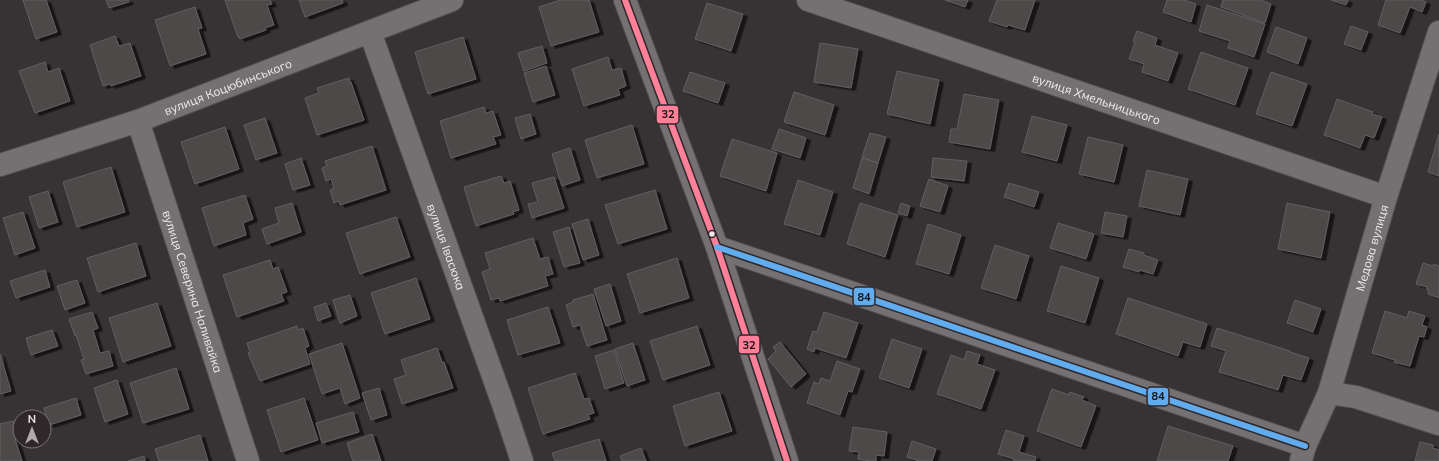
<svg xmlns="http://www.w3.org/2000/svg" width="1439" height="461" font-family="Mulish,sans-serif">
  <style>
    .building { fill: #4d484a; stroke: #625e60; filter: url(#shadow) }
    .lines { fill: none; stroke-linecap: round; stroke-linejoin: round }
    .minor-casing { stroke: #555152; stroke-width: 24 }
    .minor { stroke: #757173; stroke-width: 22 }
    .bus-1-casing { stroke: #2f272a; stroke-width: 9 }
    .bus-2-casing { stroke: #2f272a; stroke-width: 9 }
    .bus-1 { stroke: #ff8098; stroke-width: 6 }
    .bus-2 { stroke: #60acee; stroke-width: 6 }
    .bus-dot { fill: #f0eaec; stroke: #2f272a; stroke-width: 1.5 }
    .labels { text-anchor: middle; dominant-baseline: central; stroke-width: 3; stroke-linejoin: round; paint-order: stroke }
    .street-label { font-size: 12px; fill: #f0eaec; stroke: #2f272a }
    .line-badge { stroke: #2f272a; stroke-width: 1.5 }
    .pale-badge-label { font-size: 11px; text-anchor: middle; font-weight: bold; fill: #111 }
  </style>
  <defs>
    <filter id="shadow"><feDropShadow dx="4.5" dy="2.5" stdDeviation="0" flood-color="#0009"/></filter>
  </defs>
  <rect width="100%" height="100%" fill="#373335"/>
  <g class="building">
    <polygon points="23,0 46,0 57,32 36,39"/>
    <polygon points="106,0 128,0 129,2 109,8"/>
    <polygon points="225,0 270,0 272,4 267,5 274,25 265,28 266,30 240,39 239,36 238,37"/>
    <polygon points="299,0 342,0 343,3 305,17"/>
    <polygon points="561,0 589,0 599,32 551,46 539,7"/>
    <polygon points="945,0 968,0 965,7"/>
    <polygon points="997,0 1035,0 1025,30 1008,25 1007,27 989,21"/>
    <polygon points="1167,0 1184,0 1196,4 1191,22 1163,12"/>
    <polygon points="1223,0 1260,0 1271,4 1265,23 1221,7"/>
    <polygon points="1331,0 1348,0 1346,5"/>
    <polygon points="1386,0 1421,0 1426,2 1422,12 1410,7 1400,33 1378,25"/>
    <polygon points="707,3 743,14 731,51 695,39"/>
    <polygon points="1207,5 1265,24 1254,57 1228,48 1230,41 1199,31"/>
    <polygon points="195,7 202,28 198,29 206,54 170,66 155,20"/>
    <polygon points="1351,26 1368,32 1361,50 1344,44"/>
    <polygon points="1276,27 1307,38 1298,64 1267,52"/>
    <polygon points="1137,31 1157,38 1155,45 1178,53 1168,81 1142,72 1144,64 1129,59 1135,42 1133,41"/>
    <polygon points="115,36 119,46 130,43 141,76 111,86 110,84 103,86 90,45"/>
    <polygon points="463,37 476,79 428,94 415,52"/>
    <polygon points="820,43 858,49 851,88 814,82"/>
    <polygon points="542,46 547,63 524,71 518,53"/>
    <polygon points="1201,52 1248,68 1235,105 1188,89"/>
    <polygon points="608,57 612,70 621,68 626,86 618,89 620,95 584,106 572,69"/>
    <polygon points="45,62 48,72 59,68 70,101 35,113 19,71"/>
    <polygon points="546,66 555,95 533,102 524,73"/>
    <polygon points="897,71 939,80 930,124 887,114"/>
    <polygon points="690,72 725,83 718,103 683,91"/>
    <polygon points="1271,72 1307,84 1292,126 1256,114"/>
    <polygon points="349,78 350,83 351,82 364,120 317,135 305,98 319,93 317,88"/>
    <polygon points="794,92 834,105 825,135 784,122"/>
    <polygon points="964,94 999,100 990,149 949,142 951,129 957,129"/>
    <polygon points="1337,99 1373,112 1372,114 1382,117 1374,138 1365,135 1360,148 1324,135"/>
    <polygon points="484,107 486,113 493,111 501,135 493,137 496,144 451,158 440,121"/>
    <polygon points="530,114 536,134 521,139 515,118"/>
    <polygon points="1032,116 1067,125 1057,161 1022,152"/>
    <polygon points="265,118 277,153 256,160 244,125"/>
    <polygon points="632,125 644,164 597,178 585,140"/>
    <polygon points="225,127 239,169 195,184 181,142"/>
    <polygon points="779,129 806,138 800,158 772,149"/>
    <polygon points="870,133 886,137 878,163 862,157"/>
    <polygon points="1439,134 1439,176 1428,172"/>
    <polygon points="1088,137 1123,145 1114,182 1079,174"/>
    <polygon points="732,139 777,153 766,191 720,176"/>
    <polygon points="372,146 386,190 340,205 338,201 334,203 330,190 334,188 331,179 326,181 322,168 327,166 325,161"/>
    <polygon points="570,148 580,180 562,186 552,154"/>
    <polygon points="301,158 310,185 293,190 285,164"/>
    <polygon points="862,158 878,163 869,194 853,188"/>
    <polygon points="933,158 967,161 964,181 931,177"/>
    <polygon points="111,167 125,212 77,227 63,182"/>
    <polygon points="1147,170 1188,179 1180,215 1139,206"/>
    <polygon points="501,176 504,183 510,181 519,210 513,212 514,214 476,226 464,187"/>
    <polygon points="554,177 564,208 532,218 528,204 538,202 532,183"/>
    <polygon points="929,179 948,186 940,212 920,206"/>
    <polygon points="798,180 833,192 820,235 784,224"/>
    <polygon points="1009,183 1039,192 1034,207 1004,197"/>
    <polygon points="655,190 667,229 618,244 605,205"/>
    <polygon points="48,191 58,222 39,228 29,197"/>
    <polygon points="245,195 253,219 243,223 246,235 214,246 202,208"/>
    <polygon points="292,203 301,232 267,244 262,229 279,223 275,208"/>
    <polygon points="860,203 898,215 885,257 847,244"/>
    <polygon points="901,203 910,206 907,216 898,213"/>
    <polygon points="1287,203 1330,212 1321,258 1278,249"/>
    <polygon points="23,212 35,248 15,255 3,218"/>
    <polygon points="1105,212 1127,216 1123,237 1101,233"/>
    <polygon points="396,217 410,257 360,274 346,233"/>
    <polygon points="588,219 599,255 583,260 572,224"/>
    <polygon points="1058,223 1094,234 1086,259 1050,248"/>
    <polygon points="928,224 961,235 949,274 916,264"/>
    <polygon points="569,227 580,263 564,267 553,232"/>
    <polygon points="533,238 540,259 548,257 553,274 545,276 548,286 500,301 499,298 491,300 482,272 490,269 485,253"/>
    <polygon points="136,243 146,276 98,292 87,258"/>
    <polygon points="995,245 1029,256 1016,299 981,288"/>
    <polygon points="1129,249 1144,253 1144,255 1158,260 1153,274 1139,270 1139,272 1123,267"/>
    <polygon points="677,258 689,298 640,313 627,274"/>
    <polygon points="270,260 273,269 278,267 287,292 281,294 284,301 237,317 223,275"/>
    <polygon points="1423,263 1433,266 1434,264 1439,266 1439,298 1428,294 1429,291 1427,290 1427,287 1416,284"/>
    <polygon points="1061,266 1099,278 1085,323 1047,311"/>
    <polygon points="45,270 50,287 16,298 10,281"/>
    <polygon points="416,278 430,319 385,334 371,293"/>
    <polygon points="77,280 85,303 65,310 57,286"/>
    <polygon points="610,284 621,321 606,326 594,289"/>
    <polygon points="593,294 607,340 587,346 580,325 573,327 566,305 573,302 573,300"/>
    <polygon points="350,295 357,316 340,323 333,300"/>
    <polygon points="1128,298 1207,324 1200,347 1183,342 1178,356 1116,334"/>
    <polygon points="1295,300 1321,309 1313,332 1287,323"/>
    <polygon points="157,303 171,346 123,362 109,318"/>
    <polygon points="326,303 331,316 318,321 314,307"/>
    <polygon points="548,307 560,343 518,355 507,320"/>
    <polygon points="1385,311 1407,318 1409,311 1425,316 1422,325 1427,327 1424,337 1419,336 1410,366 1394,362 1395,360 1372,353"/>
    <polygon points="92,312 98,328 93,330 100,353 109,351 113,366 86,374 81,360 84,359 76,335 75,336 69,319"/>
    <polygon points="824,312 858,323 846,358 815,348 814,352 807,349 813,331 817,332"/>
    <polygon points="297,326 298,330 303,328 309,346 305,348 310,364 260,381 248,353 250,352 247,343"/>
    <polygon points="697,326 710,365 663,380 650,341"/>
    <polygon points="1217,328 1290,351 1290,352 1309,358 1301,380 1283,375 1278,390 1219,372 1226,351 1211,346"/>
    <polygon points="52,330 58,346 31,355 26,338"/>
    <polygon points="892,339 922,349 909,388 879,378"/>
    <polygon points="780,342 806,374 791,387 768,359 776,351 773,347"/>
    <polygon points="342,343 360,398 345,404 340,388 322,394 309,354"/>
    <polygon points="633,343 645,380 627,386 615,349"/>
    <polygon points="437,348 442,362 444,362 453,388 402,404 394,379 406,375 401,360"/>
    <polygon points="614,350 624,383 605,389 595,356"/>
    <polygon points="967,351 980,355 977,364 995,370 981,409 937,394 951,355 964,360"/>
    <polygon points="0,354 11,391 0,394"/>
    <polygon points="837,361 860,369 852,392 848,391 840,415 807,403 814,382 819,384 821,378 830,381"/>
    <polygon points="176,368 189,409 143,423 130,383"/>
    <polygon points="575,373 584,399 589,398 594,413 588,415 590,419 543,434 528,388"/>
    <polygon points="117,380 128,414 105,422 94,388"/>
    <polygon points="379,388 387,415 371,420 362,393"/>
    <polygon points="1052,389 1069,395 1070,392 1084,397 1082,400 1096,406 1081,447 1037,431"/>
    <polygon points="719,392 732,431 685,446 673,406"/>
    <polygon points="76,398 81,415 49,425 44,408"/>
    <polygon points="304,398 318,440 281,452 267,410"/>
    <polygon points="353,412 359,432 322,443 316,423"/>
    <polygon points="13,421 18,438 15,439 22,461 0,461 0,424"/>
    <polygon points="1168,426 1233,446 1228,461 1157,461"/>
    <polygon points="853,427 887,432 884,456 876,455 876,461 870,461 858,459 859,452 849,451"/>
    <polygon points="1006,430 1024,436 1019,452 1036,457 1035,461 1013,461 1014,459 998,454"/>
    <polygon points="372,434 381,461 353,461 347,443"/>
    <polygon points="200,435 208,461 159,461 155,449"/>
    <polygon points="599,439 606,461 555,461 552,453"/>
    <polygon points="912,441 936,449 932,461 919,461 907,457"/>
    <polygon points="1420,442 1433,445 1433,448 1439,450 1439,461 1415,461"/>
    <polygon points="641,448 646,461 622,461 620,456"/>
    <polygon points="144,456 145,461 128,461"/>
  </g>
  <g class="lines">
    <g class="minor-casing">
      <g id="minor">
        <polyline points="625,0 717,247 787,461"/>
        <path id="s1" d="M 808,0 L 1386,197"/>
        <path id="s2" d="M 370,32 L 503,404 L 522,461"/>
        <path id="s3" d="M 138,121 L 248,461"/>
        <path id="s4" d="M 0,165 L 138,121 L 452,0"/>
        <polyline points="717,247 1305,446"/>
        <polyline points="1329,393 1356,397 1439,424"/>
        <path id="s5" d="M 1301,460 L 1305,446 L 1329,393 L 1386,197 L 1439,32"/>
      </g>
    </g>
    <use href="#minor" class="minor"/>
    <g class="bus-1-casing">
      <polyline id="bus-1" points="625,0 717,247 787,461"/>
    </g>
    <g class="bus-2-casing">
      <polyline id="bus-2" points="717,247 1305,446"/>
    </g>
    <use href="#bus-1" class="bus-1"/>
    <use href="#bus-2" class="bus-2"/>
  </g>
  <circle class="bus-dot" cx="712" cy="234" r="3.5"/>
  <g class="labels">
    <g class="street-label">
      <text stroke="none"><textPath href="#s4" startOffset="241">вулиця Коцюбинського</textPath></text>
      <text stroke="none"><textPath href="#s1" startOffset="305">вулиця Хмельницького</textPath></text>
      <text stroke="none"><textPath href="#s2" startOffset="228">вулиця Івасюка</textPath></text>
      <text stroke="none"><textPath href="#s5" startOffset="224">Медова вулиця</textPath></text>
      <text stroke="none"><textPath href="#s3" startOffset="179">вулиця Северина Наливайка</textPath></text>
    </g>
  </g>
  <g class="line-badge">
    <rect x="656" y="105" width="23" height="19" rx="4" fill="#ff8098"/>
    <rect x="853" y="287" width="22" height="19" rx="4" fill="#60acee"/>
    <rect x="738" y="335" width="22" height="19" rx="4" fill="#ff8098"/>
    <rect x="1147" y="387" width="22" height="19" rx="4" fill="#60acee"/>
  </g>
  <g class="pale-badge-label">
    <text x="668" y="118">32</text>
    <text x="864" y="301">84</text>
    <text x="749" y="349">32</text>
    <text x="1158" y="400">84</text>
  </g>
  <g transform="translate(32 429)"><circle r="19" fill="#2f272a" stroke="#7c7578"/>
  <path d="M0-3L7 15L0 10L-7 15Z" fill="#afaaac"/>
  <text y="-6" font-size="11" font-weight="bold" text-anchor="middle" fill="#f0eaec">N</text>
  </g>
</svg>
